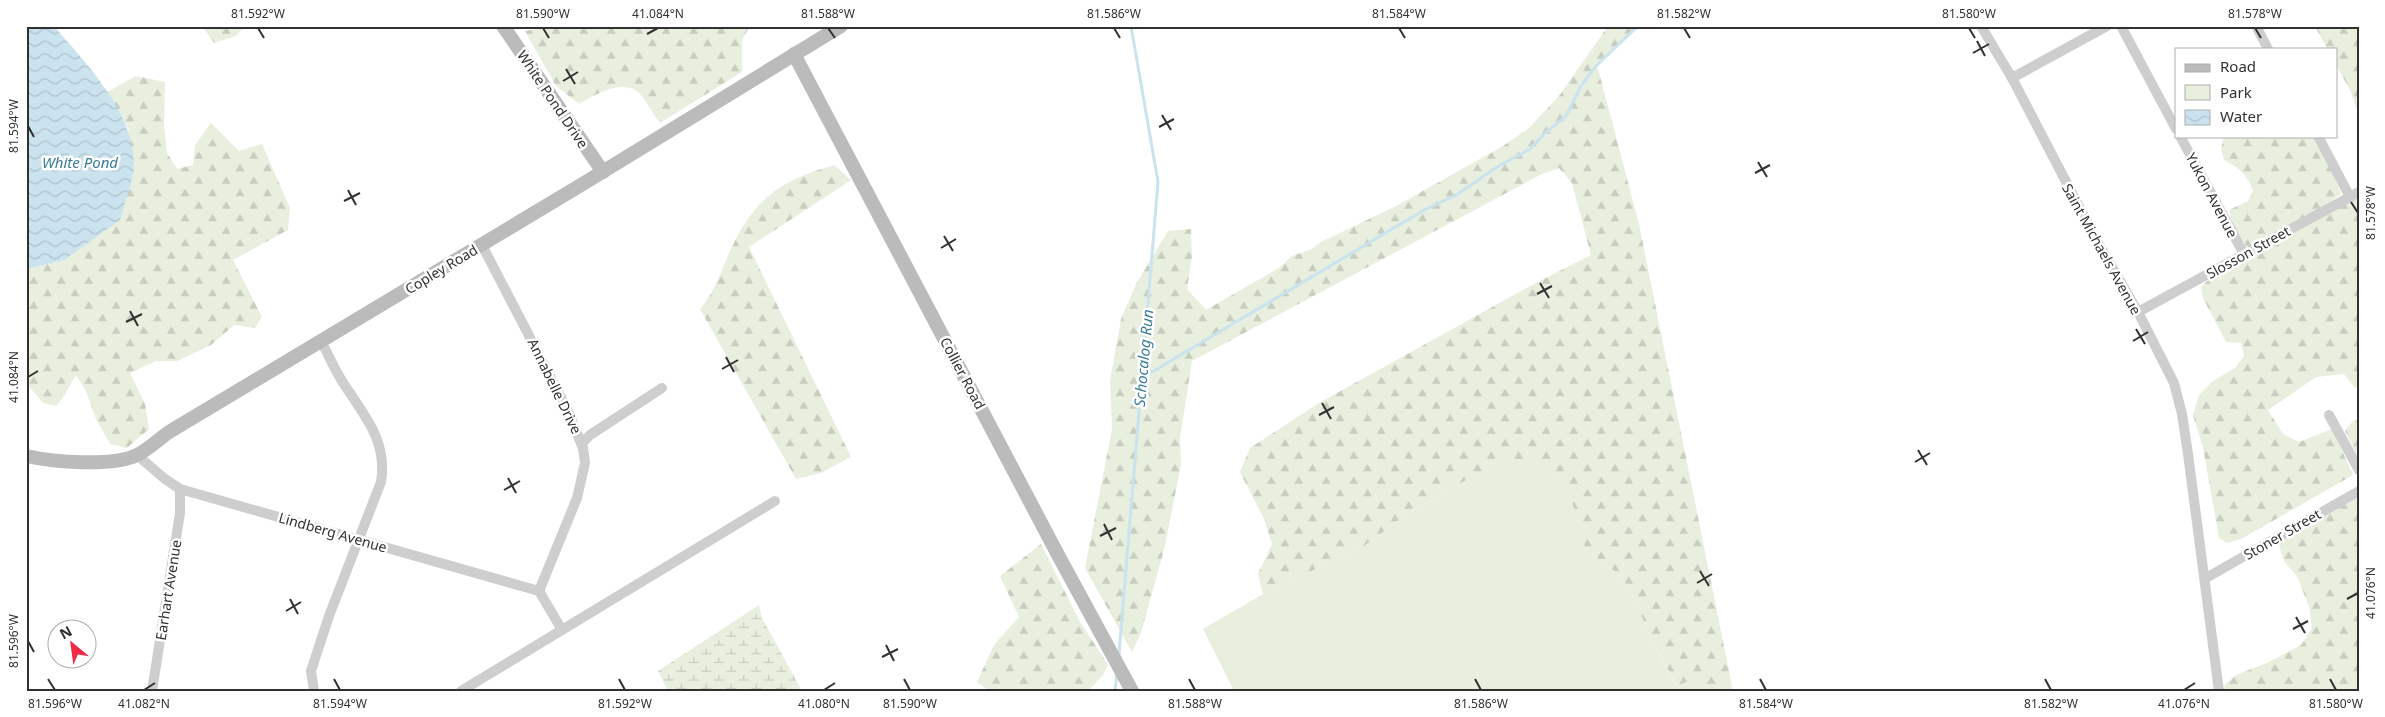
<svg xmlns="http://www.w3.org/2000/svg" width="2385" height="717" font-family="'Noto Sans',sans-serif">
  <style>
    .green { fill: #e8efde }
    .forest { fill: url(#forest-firs) }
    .wetland { fill: url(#wetland-marsh) }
    .water { fill: url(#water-waves) }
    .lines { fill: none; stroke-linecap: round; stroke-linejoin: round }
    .stream { stroke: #cae3ef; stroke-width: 3 }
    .street { stroke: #cecece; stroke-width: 10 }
    .secondary { stroke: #bbb; stroke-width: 14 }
    .ticks { fill: none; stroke: #313131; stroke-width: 2 }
    .labels { text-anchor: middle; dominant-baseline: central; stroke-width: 5; stroke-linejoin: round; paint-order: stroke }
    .street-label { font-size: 14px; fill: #313131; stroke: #fff }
    .water-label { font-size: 15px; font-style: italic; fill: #387b9a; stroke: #fff }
    .neatline { fill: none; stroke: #313131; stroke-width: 2 }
    .ticks-label { font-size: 12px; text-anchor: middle; fill: #313131 }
  </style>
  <defs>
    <pattern id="forest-firs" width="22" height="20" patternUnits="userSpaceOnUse" patternTransform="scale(1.25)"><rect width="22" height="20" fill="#e8efde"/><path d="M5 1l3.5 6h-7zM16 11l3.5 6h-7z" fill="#c7cdbf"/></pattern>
    <pattern id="wetland-marsh" width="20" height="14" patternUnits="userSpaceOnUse" patternTransform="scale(1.25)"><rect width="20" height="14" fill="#e8efde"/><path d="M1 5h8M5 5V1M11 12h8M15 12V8" fill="none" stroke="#c7cdbf"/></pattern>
    <pattern id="water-waves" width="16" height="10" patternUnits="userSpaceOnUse" patternTransform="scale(1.25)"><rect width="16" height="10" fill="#cae3ef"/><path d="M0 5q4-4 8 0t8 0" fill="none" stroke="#aec3cd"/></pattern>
  </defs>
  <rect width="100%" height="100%" fill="#fff"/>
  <polygon class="green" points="1537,456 1559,479 1573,502 1586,551 1616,572 1630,589 1650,636 1676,685 1698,677 1709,691 1234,691 1203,629 1263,594 1364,546 1406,515 1494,464"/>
  <g class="forest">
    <polygon points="202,26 245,26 236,36 214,43"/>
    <path d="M 552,26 L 750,26 L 742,40 L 742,72 L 660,123 C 653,114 648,103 640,94 C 624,77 594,95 579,104 L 556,86 L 525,31 Z"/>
    <polygon points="1608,26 1638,26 1597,65 1639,224 1733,691 1709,691 1698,677 1677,686 1650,636 1630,589 1616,572 1586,551 1572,502 1559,479 1537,457 1494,464 1406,515 1364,546 1263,594 1258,574 1272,544 1264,519 1240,472 1250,448 1319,403 1530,286 1591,255 1572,183 1559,168 1542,174 1192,361 1180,438 1181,464 1165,546 1141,633 1132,652 1085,568 1112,429 1110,381 1121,319 1136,284 1168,231 1191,229 1192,256 1187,289 1206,310 1279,268 1292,256 1312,249 1321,242 1396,206 1503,146 1528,129 1559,96"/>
    <polygon points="2315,26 2358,26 2359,116 2350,90 2336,65 2336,49 2327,49"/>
    <polygon points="136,76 165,82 164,125 167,153 177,169 193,165 195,145 211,123 239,151 262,144 290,208 288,230 233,260 262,317 255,328 234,325 211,345 177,361 156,361 130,373 145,404 149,429 127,448 110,444 96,419 86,391 76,375 63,398 56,406 43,403 26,383 26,274 29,268 64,260 129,130 107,92"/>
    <path d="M 2224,136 L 2313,136 L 2332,171 L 2341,194 L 2326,205 L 2250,247 L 2246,246 L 2234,227 L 2229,210 L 2248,201 L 2253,191 C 2247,174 2239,168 2224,160 L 2221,149 Z"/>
    <path d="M 834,165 L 851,180 L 749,247 L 851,457 L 821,473 L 796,479 L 700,309 C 716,290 721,271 731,249 C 755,197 781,181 834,165 Z"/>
    <polygon points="2359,197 2359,388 2354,387 2344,374 2316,377 2268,410 2283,434 2299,442 2332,429 2353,475 2241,539 2227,543 2219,538 2203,448 2193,415 2199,395 2213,381 2235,368 2244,356 2241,343 2226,342 2203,298 2201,287 2210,278"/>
    <polygon points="2359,419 2359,459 2345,431 2352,422"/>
    <polygon points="2359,495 2359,691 2225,691 2224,686 2236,675 2269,662 2301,645 2312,629 2310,610 2298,578 2284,561 2278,542"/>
    <polygon points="1041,544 1079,620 1108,665 1103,675 1088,691 990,691 977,682 994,645 1019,617 1000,576"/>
  </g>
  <polygon class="wetland" points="759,605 762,618 802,691 668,691 658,671"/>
  <path class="water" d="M 26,26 L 54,26 C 87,65 133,110 134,164 C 134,180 124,204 120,220 L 64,260 L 26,269 Z"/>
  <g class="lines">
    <g class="stream">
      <polyline points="1142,378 1424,210 1458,194 1497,167 1530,149 1544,134 1566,116 1581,86 1597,65 1638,26"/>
      <polyline points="1119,654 1158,182 1131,26"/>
      <polyline points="1115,691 1117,673"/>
    </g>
    <g class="street">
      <polyline points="1981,26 2012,78 2097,241 2138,312 2174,383 2182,414 2188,454 2219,691"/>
      <polyline points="2121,26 2176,129"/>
      <polyline points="2256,26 2268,49"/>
      <polyline points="2012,78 2107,26"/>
      <polyline points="2180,136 2244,254"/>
      <polyline points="2318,136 2350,197"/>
      <polyline points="482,245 567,409 583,448 585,463 577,498 539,591"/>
      <polyline points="2138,312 2359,192"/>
      <polyline points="2329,415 2359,470"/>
      <polyline points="582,443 590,435 662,388"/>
      <polyline points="137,455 165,479 180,489 539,591"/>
      <polyline points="2206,578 2359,491"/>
      <polyline points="539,591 562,630"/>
      <polyline points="152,691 180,513 180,489"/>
      <path d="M 314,691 L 311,671 L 329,616 L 381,482 C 388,440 363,414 342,381 C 334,368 328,354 321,341"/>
      <polyline points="461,691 775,501"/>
    </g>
    <g class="secondary">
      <polyline points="503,26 603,172"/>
      <polyline points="794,54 1057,553 1132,691"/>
      <path d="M 26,456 C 54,462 112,467 137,455 C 149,449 159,439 169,432 L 581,185 L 841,26"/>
    </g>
  </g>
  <path class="ticks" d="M 258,28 L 264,38M 543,28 L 549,38M 828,28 L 835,38M 1114,28 L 1120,38M 1399,28 L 1405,38M 1684,28 L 1690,38M 1969,28 L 1975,38M 2255,28 L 2261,38M 647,34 L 658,28M 1977,41 L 1985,56M 1973,53 L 1989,44M 566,69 L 575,84M 563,81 L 578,72M 1162,115 L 1171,130M 28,126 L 34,137M 1159,127 L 1174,119M 1758,162 L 1767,177M 1755,173 L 1770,165M 348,190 L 356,205M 344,201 L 360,193M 2351,202 L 2358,213M 944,236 L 953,251M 941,248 L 956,239M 1540,283 L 1549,298M 1537,294 L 1552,286M 130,311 L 138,326M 126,322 L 142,314M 2136,329 L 2145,344M 2133,341 L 2148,332M 726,357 L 734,372M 722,369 L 738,360M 28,377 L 38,371M 1322,403 L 1331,419M 1319,415 L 1334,407M 1918,450 L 1927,465M 1915,462 L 1930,453M 508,478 L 516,493M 504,490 L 520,481M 1104,524 L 1112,540M 1100,536 L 1116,528M 1700,571 L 1709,586M 1697,583 L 1712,574M 290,599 L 298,614M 2347,599 L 2358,593M 286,611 L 301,602M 2296,617 L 2305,633M 2293,629 L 2308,621M 28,641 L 34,652M 886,645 L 894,661M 882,657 L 898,649M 48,679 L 55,690M 334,679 L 340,690M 619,679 L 625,690M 904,679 L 910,690M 1189,679 L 1195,690M 1475,679 L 1481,690M 1760,679 L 1766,690M 2045,679 L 2051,690M 2330,679 L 2336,690M 144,690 L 155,683M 824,690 L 835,683M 2184,690 L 2195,683"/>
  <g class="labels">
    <g class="street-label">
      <text transform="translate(553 99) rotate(56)">White Pond Drive</text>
      <text transform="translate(2212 195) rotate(62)">Yukon Avenue</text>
      <text transform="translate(2102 249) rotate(61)">Saint Michaels Avenue</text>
      <text transform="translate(2248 252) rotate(-29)">Slosson Street</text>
      <text transform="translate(441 269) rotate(-31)">Copley Road</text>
      <text transform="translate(963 373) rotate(62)">Collier Road</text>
      <text transform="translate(555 386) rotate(64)">Annabelle Drive</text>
      <text transform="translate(333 532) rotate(16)">Lindberg Avenue</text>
      <text transform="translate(2282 534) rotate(-30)">Stoner Street</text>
      <text transform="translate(168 590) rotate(-81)">Earhart Avenue</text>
    </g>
    <g class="water-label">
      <text x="80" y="162">White Pond</text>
      <text transform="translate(1143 358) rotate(-85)">Schocalog Run</text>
    </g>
  </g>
  <rect width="2385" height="717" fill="none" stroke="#ffffff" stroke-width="55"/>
  <rect x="2175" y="48" width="162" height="90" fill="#ffffff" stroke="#adadad"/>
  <rect x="2185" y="64" width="25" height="8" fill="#bbbbbb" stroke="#adadad"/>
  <text x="2220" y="72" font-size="15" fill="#313131">Road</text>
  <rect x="2185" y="85" width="25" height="15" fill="#e8efde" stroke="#adadad"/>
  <text x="2220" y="98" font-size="15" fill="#313131">Park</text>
  <rect x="2185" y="110" width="25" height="15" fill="url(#water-waves)" stroke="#adadad"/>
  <text x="2220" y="122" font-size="15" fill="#313131">Water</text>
  <g transform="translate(72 644) rotate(331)"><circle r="24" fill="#ffffff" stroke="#adadad"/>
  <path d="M0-4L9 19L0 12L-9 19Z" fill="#f22946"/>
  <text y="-8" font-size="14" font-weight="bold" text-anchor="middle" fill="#313131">N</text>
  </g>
  <rect x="28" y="28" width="2330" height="662" class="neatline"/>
  <g class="ticks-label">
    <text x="258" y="18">81.592°W</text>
    <text x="543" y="18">81.590°W</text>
    <text x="658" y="18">41.084°N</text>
    <text x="828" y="18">81.588°W</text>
    <text x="1114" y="18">81.586°W</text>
    <text x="1399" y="18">81.584°W</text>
    <text x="1684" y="18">81.582°W</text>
    <text x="1969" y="18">81.580°W</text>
    <text x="2255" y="18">81.578°W</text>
    <text transform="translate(14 126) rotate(-90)" y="4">81.594°W</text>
    <text transform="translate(2371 213) rotate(-90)" y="4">81.578°W</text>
    <text transform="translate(14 377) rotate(-90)" y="4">41.084°N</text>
    <text transform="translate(2371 593) rotate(-90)" y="4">41.076°N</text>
    <text transform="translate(14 641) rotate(-90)" y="4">81.596°W</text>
    <text x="55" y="708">81.596°W</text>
    <text x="144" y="708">41.082°N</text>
    <text x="340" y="708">81.594°W</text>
    <text x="625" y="708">81.592°W</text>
    <text x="824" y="708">41.080°N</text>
    <text x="910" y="708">81.590°W</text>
    <text x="1195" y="708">81.588°W</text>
    <text x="1481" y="708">81.586°W</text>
    <text x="1766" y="708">81.584°W</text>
    <text x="2051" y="708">81.582°W</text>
    <text x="2184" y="708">41.076°N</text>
    <text x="2336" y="708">81.580°W</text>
  </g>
</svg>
